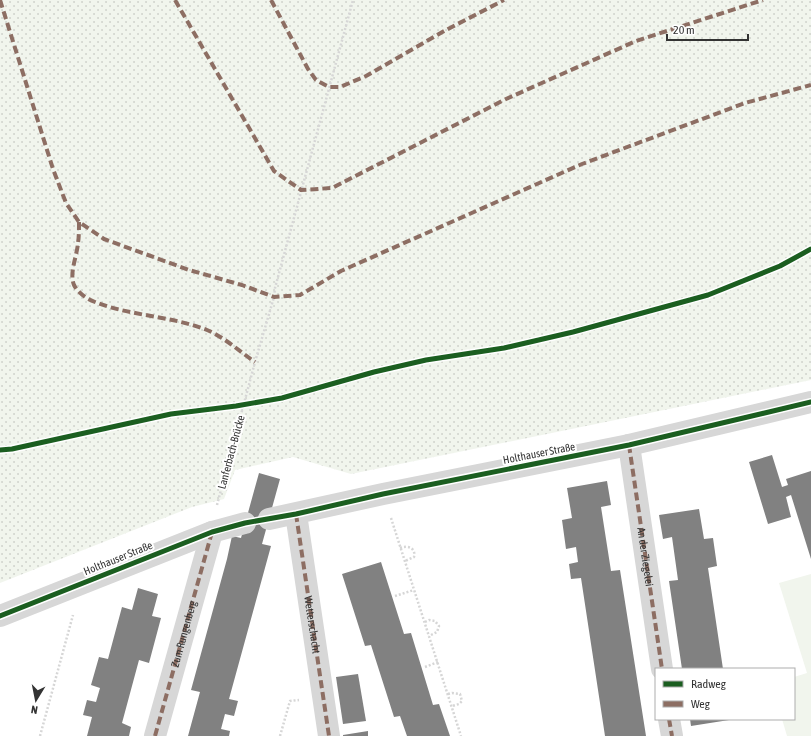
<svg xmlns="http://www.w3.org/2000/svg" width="811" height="736" font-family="'Asap Condensed',sans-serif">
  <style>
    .grass { fill: url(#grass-dots) }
    .green { fill: #f1f5ed }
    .building { fill: #818181 }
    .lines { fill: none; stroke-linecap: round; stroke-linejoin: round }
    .path { stroke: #d6d6d6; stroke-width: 2.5; stroke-dasharray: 2 2; stroke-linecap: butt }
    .minor { stroke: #d7d7d7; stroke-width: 22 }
    .quiet { stroke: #8d6e63; stroke-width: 4; stroke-dasharray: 8 4; stroke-linecap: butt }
    .cycleway-casing { stroke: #fff; stroke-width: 8 }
    .cycleway { stroke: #1b5e20; stroke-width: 5 }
    .labels { text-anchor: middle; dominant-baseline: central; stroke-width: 4; stroke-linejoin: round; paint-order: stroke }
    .street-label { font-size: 11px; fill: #333; stroke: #fff }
  </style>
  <defs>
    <pattern id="grass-dots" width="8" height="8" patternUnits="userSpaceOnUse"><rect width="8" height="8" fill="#f1f5ed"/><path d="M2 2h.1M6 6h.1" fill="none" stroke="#cfd2cc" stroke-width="1.8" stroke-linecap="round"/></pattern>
  </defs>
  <rect width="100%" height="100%" fill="#fff"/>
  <polygon class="grass" points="0,0 811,0 811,380 351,474 293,457 235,470 224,499 192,507 0,583"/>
  <polygon class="green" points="811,574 811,736 787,736 782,719 794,719 794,677 807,673 779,583"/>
  <g class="building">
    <polygon points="772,455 782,487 788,485 786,479 811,471 811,559 791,495 786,497 791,517 768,524 749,462"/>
    <polygon points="259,473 280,479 262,544 271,546 229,699 238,701 234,716 225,714 221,729 230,731 229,736 188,736 200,692 191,690 227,559 232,536 241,538"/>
    <polygon points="607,481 611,505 601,507 611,571 620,570 646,736 605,736 581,578 571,579 569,564 578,562 576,547 566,549 562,520 572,518 567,488"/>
    <polygon points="699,509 704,539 713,538 717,566 708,568 723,669 682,669 669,581 678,580 672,537 663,539 659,515"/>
    <polygon points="381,562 404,634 411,633 433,705 439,704 450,736 407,736 400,716 394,717 371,645 365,646 342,574"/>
    <polygon points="138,588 158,594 152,616 161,618 149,663 139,660 122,723 131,727 129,736 87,736 92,717 83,715 87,700 96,702 100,688 91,685 99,657 108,659 122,607 132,610"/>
    <polygon points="358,674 366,721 343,724 336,677"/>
    <polygon points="690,719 729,719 729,720 691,726"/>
    <polygon points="368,731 368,736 343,736 343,735"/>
  </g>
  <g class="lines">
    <g class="path">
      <polyline points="217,505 255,362 274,297 275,288 353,0"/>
      <polyline points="391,518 461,736"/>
      <path d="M 400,548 C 408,545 416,548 414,557 L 405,561"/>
      <polyline points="395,596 414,590"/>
      <polyline points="425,622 429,620 435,621 439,626 437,632 429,636"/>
      <polyline points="425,667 438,662"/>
      <polyline points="448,694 452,693 460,694 462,701 459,704 452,706"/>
      <polyline points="40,736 73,615"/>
      <polyline points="280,736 290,701 299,700"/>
    </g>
    <g class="minor">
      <path id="s1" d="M 629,445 L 662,669"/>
      <polyline points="296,514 329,736"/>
      <polyline points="269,519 383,494 629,445 811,402"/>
      <polyline points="0,616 212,532 245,523"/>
      <polyline points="669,719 672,736"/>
      <polyline points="155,736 212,532"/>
    </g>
    <g class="quiet">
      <polyline points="0,0 53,169 66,203 79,222 104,239 189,270 242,285 274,297 300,295 341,271 582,164 745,103 811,85"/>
      <polyline points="175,0 274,171 301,190 332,188 506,99 636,41 763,0"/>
      <polyline points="271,0 308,69 316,80 329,87 340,87 366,76 446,30 504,0"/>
      <path d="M 79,222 C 79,229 79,237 78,243 C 77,256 69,273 74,285 C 78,293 87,299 95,302 C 130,316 172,316 207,330 C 224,337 239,351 255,362"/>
      <polyline points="629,445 662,669"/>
      <path id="s2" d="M 296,514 L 329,736"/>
      <polyline points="669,719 672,736"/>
      <path id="s3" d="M 155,736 L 212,532"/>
    </g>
    <g class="cycleway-casing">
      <g id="cycleway">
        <polyline points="0,450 12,449 171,414 236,406 282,398 374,372 426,360 504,348 573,332 708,295 780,266 811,249"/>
        <polyline points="0,616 212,532 245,523 296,514 383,494 629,445 811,402"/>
      </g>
    </g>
    <use href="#cycleway" class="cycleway"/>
  </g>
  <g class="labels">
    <g class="street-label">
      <text transform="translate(231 452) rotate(-75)">Lanferbach-Brücke</text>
      <text transform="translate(539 453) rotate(-11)">Holthauser Straße</text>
      <text stroke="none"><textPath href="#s1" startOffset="113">An der Ziegelei</textPath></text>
      <text transform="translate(118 558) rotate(-22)">Holthauser Straße</text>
      <text stroke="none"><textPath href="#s2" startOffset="112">Wetterschacht</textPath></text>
      <text stroke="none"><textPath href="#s3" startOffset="106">Zum Rungenberg</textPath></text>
    </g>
  </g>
  <rect x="655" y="668" width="140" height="52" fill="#ffffff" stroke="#adadad"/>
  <rect x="663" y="681" width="20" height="6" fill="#1b5e20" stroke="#adadad"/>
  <text x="691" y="688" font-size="12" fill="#333333">Radweg</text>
  <rect x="663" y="701" width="20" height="6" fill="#8d6e63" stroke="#adadad"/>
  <text x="691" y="708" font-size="12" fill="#333333">Weg</text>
  <g transform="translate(36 700) rotate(190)" stroke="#ffffff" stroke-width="3" paint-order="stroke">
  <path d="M0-3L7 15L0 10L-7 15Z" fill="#333333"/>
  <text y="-6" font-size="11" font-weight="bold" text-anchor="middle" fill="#333333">N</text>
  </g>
  <path d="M667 34v6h81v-6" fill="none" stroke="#333333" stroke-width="2"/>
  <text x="673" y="34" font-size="12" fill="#333333" stroke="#ffffff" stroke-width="3" paint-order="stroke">20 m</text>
</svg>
